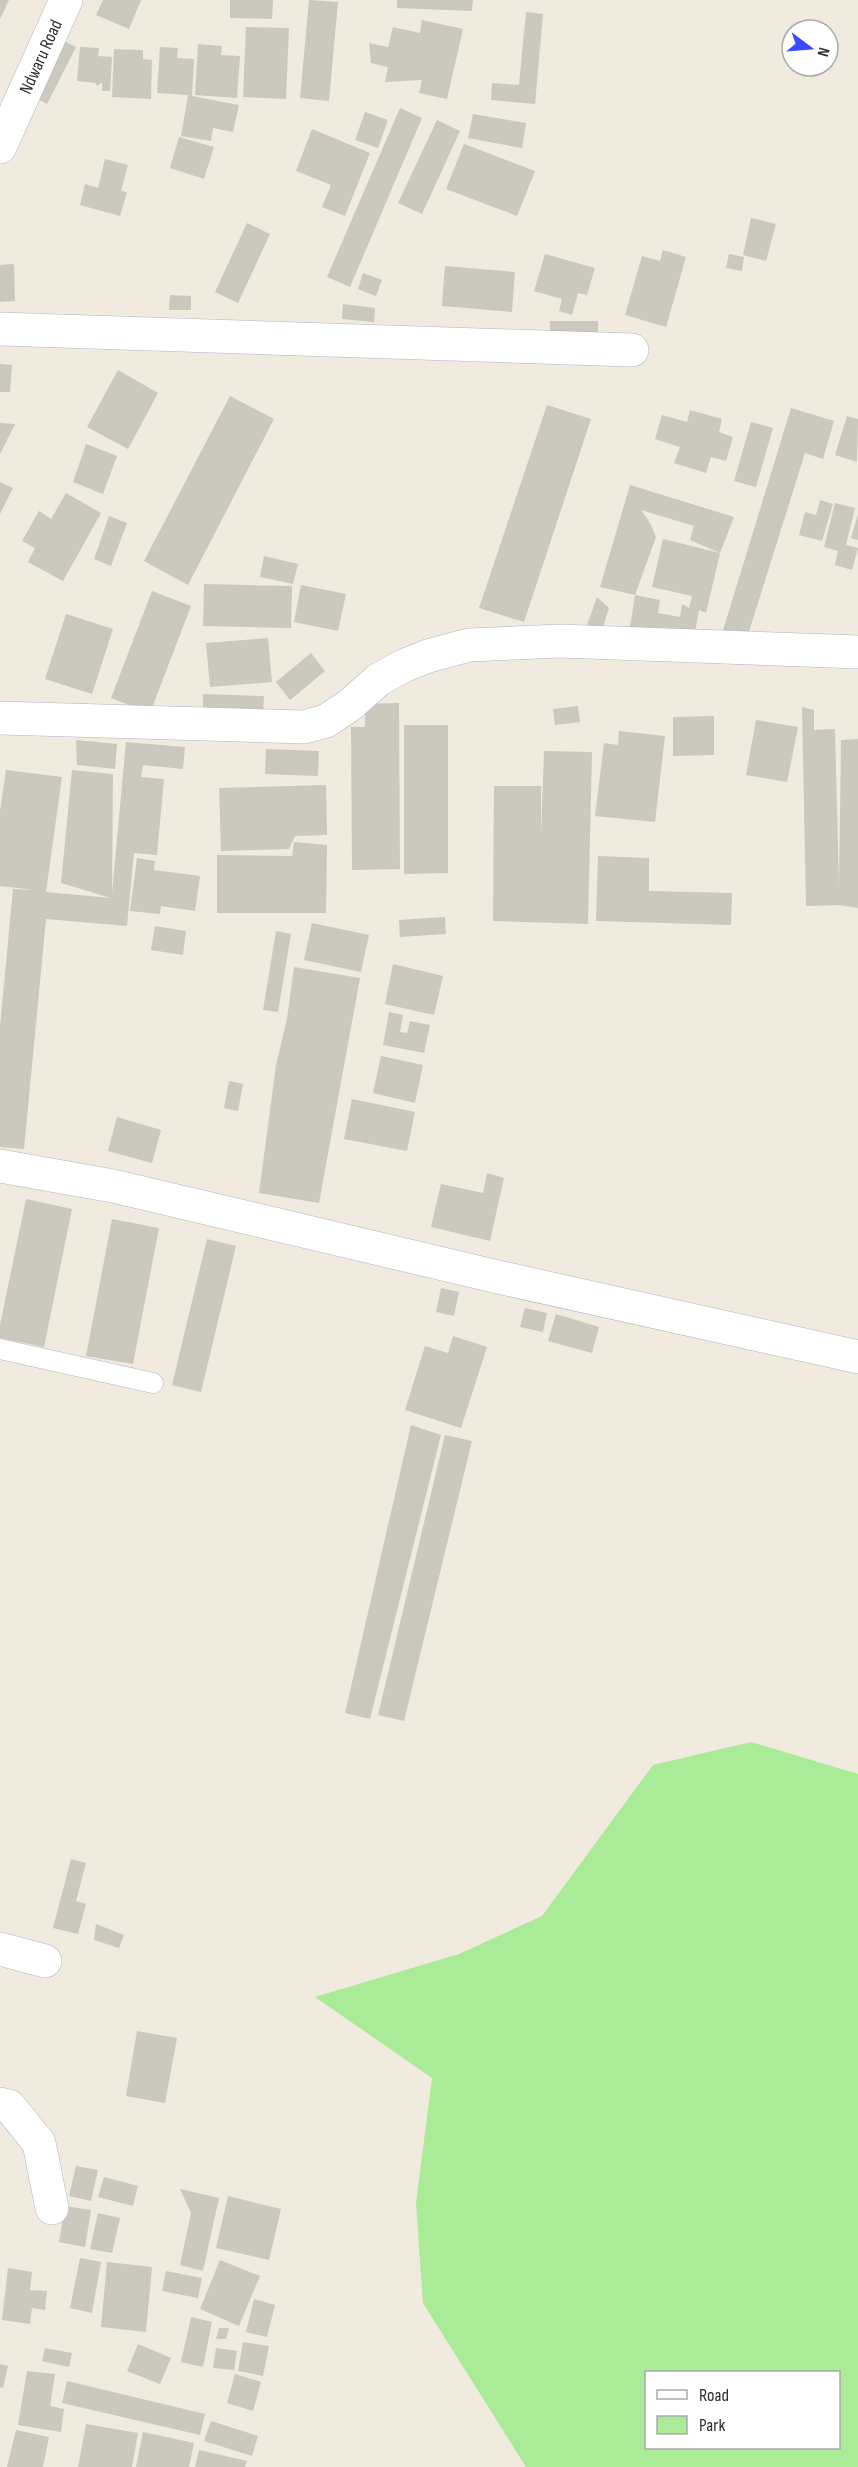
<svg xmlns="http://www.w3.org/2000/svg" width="858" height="2467" font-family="'Sofia Sans Condensed',sans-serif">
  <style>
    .green { fill: #a9eb96; fill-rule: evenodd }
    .building { fill: #cbc8bd }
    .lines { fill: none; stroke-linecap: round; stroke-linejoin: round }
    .service-casing { stroke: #b2b3c2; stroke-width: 21 }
    .minor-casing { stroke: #b2b3c2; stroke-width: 34 }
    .service { stroke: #fff; stroke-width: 20 }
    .minor { stroke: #fff; stroke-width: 33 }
    .labels { text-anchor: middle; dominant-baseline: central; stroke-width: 5; stroke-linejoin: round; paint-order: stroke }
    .street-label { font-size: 18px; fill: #2d2d2d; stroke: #fff }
  </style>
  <rect width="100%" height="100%" fill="#f0eadf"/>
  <path class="green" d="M 751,1742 L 858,1774 L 858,2467 L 526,2467 L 423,2303 L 416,2203 L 432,2078 L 315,1997 L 459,1954 L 542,1916 L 653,1765 ZM 646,2372 L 838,2372 L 838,2448 L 646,2448 Z"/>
  <g class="building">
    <polygon points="0,0 9,0 0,19"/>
    <polygon points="103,0 141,0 129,29 96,15"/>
    <polygon points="230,0 273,0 272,19 230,18"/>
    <polygon points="309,0 338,2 329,101 300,98"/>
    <polygon points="397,0 473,0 472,11 397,8"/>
    <polygon points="526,12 543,14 535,104 491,100 492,83 519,85"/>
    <polygon points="422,20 463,29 447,99 419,93 422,80 385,82 388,67 371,63 369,43 388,47 393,27 420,33"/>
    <polygon points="246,27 289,28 286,99 243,97"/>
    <polygon points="58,38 76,47 47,104 30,95"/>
    <polygon points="198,44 222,46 221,55 240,56 237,98 195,95"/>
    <polygon points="80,47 99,48 98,56 112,57 110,91 102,91 102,82 97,86 95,83 77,81"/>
    <polygon points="160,47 178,48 177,58 194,59 192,96 239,105 233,132 213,128 211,141 181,136 188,95 157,93"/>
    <polygon points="114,49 143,50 143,59 152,60 151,99 112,97"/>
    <polygon points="400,108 422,118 350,287 327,277"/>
    <polygon points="365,112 388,120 378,148 355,140"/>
    <polygon points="473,114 526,123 522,148 468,138"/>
    <polygon points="437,120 460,131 422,214 398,203"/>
    <polygon points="312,129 370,153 345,216 322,207 331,185 296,171"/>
    <polygon points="179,137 214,147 204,179 170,168"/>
    <polygon points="464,144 535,171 517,216 446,189"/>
    <polygon points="105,159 128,165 121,191 127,192 120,216 80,205 85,184 98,188"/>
    <polygon points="751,218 776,224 766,261 743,255"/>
    <polygon points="247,223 270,234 238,303 215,292"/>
    <polygon points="663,250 686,257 666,327 625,315 642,256 660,261"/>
    <polygon points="545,254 595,268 587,295 578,293 572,315 559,311 562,299 534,291"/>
    <polygon points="729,254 744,257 742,271 726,268"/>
    <polygon points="14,264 15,301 0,302 0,265"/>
    <polygon points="445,266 515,272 512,312 442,306"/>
    <polygon points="363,273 382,280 376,296 358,289"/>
    <polygon points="170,295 191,296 191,310 169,310"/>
    <polygon points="343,304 375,308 374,322 342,319"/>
    <rect x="550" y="321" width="48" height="24"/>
    <polygon points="0,364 12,365 10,392 0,392"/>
    <polygon points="118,370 158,393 128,449 87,427"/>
    <polygon points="230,396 274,419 188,585 144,561"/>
    <polygon points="547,405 591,419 524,622 479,608"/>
    <polygon points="791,408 834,421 823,459 805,453 747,638 721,637"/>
    <polygon points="690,410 722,419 719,432 733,437 726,461 711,457 706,473 674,463 680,447 655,439 662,415 687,422"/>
    <polygon points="847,416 858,419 857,462 835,455"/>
    <polygon points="751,422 773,428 756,487 734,481"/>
    <polygon points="0,423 15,424 0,454"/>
    <polygon points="86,444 117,456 103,494 73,482"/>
    <polygon points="0,482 13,488 0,514"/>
    <polygon points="630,485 734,517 720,553 690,540 694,526 641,510 650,523 656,537 635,595 600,587"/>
    <polygon points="66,493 101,513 63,581 28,562 35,548 22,541 39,511 51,519"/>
    <polygon points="820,500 833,504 822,541 799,535 805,512 816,515"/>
    <polygon points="835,503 855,508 846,545 858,548 852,570 835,565 838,551 824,547"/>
    <polygon points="858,514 858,540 851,538"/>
    <polygon points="109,516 127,523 111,566 94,559"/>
    <polygon points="663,539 720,553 706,613 699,610 693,644 629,633 635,595 660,600 658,613 680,617 682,604 689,608 692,596 652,587"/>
    <polygon points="264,556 298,564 293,584 260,577"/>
    <polygon points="204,584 292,586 291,628 203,626"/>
    <polygon points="301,585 346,594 338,631 294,622"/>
    <polygon points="152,591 191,606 150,713 111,698"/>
    <polygon points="597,597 609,608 601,633 586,628"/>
    <polygon points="66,614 113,629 92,694 45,679"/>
    <polygon points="268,638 272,682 210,687 206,643"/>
    <polygon points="311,653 325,671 290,700 276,682"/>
    <polygon points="203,694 264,696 263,715 203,714"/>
    <polygon points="399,703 400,869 352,870 351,727 365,727 365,704"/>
    <polygon points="578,706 580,722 555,725 553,709"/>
    <polygon points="802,707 814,710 814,730 835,729 839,887 841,740 858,739 858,908 839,905 806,906"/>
    <polygon points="714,716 714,755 673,756 673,717"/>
    <polygon points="756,720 798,727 787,782 746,775"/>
    <polygon points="404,725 448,725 448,873 404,874"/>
    <polygon points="619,731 665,736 655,822 595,816 604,743 618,745"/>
    <polygon points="76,740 117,744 115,769 77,765"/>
    <polygon points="126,742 185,747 183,769 143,765 141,777 164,779 157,855 134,853 127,926 46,919 24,1149 0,1147 0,1026 13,889 35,890 0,886 0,811 6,770 62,777 46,892 111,898 61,883 72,770 113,774 112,893"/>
    <polygon points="266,749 319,751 318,776 265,774"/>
    <polygon points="544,751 592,752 588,924 493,921 494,786 541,786 541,836"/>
    <polygon points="326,785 327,835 295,836 289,849 221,851 219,788"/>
    <polygon points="294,842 327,845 326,913 217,913 217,855 292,856"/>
    <polygon points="598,856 649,858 649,891 732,893 731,925 596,921"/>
    <polygon points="137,858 155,861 154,870 200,876 195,911 161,906 160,914 130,911"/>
    <polygon points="445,917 446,934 400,937 399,920"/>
    <polygon points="312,923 369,935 361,972 304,960"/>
    <polygon points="155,926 186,931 183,955 151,950"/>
    <polygon points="276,931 291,934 278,1012 263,1010"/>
    <polygon points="393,964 443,976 434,1015 385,1004"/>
    <polygon points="294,967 360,978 319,1203 259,1193 276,1065 287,1019"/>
    <polygon points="389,1012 403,1015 400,1032 407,1033 410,1021 430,1025 424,1053 383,1045"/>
    <polygon points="381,1056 423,1065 415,1103 373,1093"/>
    <polygon points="229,1081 243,1084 238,1111 224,1108"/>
    <polygon points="352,1099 415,1112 407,1151 344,1139"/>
    <polygon points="117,1117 161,1130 152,1163 108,1151"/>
    <polygon points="487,1173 504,1178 490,1241 431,1227 441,1184 483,1193"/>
    <polygon points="26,1199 72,1209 44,1347 0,1338 0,1325"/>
    <polygon points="112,1219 159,1228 133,1364 86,1356"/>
    <polygon points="207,1239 236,1246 201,1392 172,1385"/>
    <polygon points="441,1288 459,1292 454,1316 436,1312"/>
    <polygon points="525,1308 547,1313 543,1332 520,1327"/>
    <polygon points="556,1314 599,1327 592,1353 548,1341"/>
    <polygon points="453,1336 487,1347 461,1428 405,1410 425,1346 448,1353"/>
    <polygon points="411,1425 441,1435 370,1719 345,1713"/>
    <polygon points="445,1435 472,1441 404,1721 378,1715"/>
    <polygon points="71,1859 86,1863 76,1901 86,1904 78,1934 53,1928"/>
    <polygon points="96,1924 124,1935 119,1948 94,1940"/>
    <polygon points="137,2031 177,2038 165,2103 126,2096"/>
    <polygon points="76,2166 98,2170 91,2201 69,2196"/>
    <polygon points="104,2177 138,2186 133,2206 98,2197"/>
    <polygon points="180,2189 219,2198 203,2271 180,2265 191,2213"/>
    <polygon points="228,2196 281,2209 269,2260 216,2248"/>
    <polygon points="65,2206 91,2210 85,2247 59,2242"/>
    <polygon points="98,2213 120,2218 112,2253 90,2249"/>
    <polygon points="80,2258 101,2262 92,2313 70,2308"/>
    <polygon points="220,2260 260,2276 239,2326 200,2309"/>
    <polygon points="107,2262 152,2267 146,2332 101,2327"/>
    <polygon points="8,2268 32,2272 30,2290 47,2291 45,2310 32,2308 30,2324 2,2320"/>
    <polygon points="166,2271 202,2278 198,2298 162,2291"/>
    <polygon points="254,2299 275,2305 267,2337 246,2332"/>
    <polygon points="191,2317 212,2322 203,2367 181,2362"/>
    <polygon points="219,2328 229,2328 226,2339 216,2339"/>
    <polygon points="243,2342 269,2346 263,2376 238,2371"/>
    <polygon points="138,2344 171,2358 160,2384 127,2371"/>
    <polygon points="45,2348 72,2353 69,2367 42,2361"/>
    <polygon points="216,2348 237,2351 234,2370 213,2368"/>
    <polygon points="0,2364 8,2366 3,2388 0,2387"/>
    <polygon points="27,2371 55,2374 50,2406 64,2409 61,2432 18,2425"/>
    <polygon points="235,2374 261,2382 253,2411 227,2403"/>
    <polygon points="67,2381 205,2414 200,2435 62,2403"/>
    <polygon points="211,2421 258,2436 252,2456 204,2441"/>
    <polygon points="86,2424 138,2433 132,2467 78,2467"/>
    <polygon points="16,2430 49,2437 43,2467 7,2467"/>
    <polygon points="143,2432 194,2443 189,2467 136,2467"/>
    <polygon points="199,2450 247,2461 245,2467 195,2467"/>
  </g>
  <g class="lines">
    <g class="service-casing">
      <polyline id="service" points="0,1349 153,1383"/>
    </g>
    <g class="minor-casing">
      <g id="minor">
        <path id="s1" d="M 0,147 L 66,0"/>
        <polyline points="0,329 632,350"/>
        <polyline points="0,718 304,727 326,721 350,705 378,680 403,666 428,656 469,645 560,641 858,652"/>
        <polyline points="0,1166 113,1186 498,1277 858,1357"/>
        <polyline points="0,1949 45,1961"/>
        <polyline points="0,2104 9,2106 39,2143 52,2208"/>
      </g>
    </g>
    <use href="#service" class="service"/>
    <use href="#minor" class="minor"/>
  </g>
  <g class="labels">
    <g class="street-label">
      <text stroke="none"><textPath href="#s1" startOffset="99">Ndwaru Road</textPath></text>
    </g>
  </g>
  <rect x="645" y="2371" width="195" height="78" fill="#ffffff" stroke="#ababab" stroke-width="1.5"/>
  <rect x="657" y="2390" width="30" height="9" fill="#ffffff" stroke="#ababab" stroke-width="1.5"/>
  <text x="699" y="2401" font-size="18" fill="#2d2d2d">Road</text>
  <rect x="657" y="2416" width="30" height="18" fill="#a9eb96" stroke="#ababab" stroke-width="1.5"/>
  <text x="699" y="2431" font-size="18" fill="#2d2d2d">Park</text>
  <g transform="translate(810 48) rotate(106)"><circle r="28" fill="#ffffff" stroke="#ababab" stroke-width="1.5"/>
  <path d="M0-4.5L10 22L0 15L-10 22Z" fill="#3c4aff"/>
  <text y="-9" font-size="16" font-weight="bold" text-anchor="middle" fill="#2d2d2d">N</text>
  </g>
</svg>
